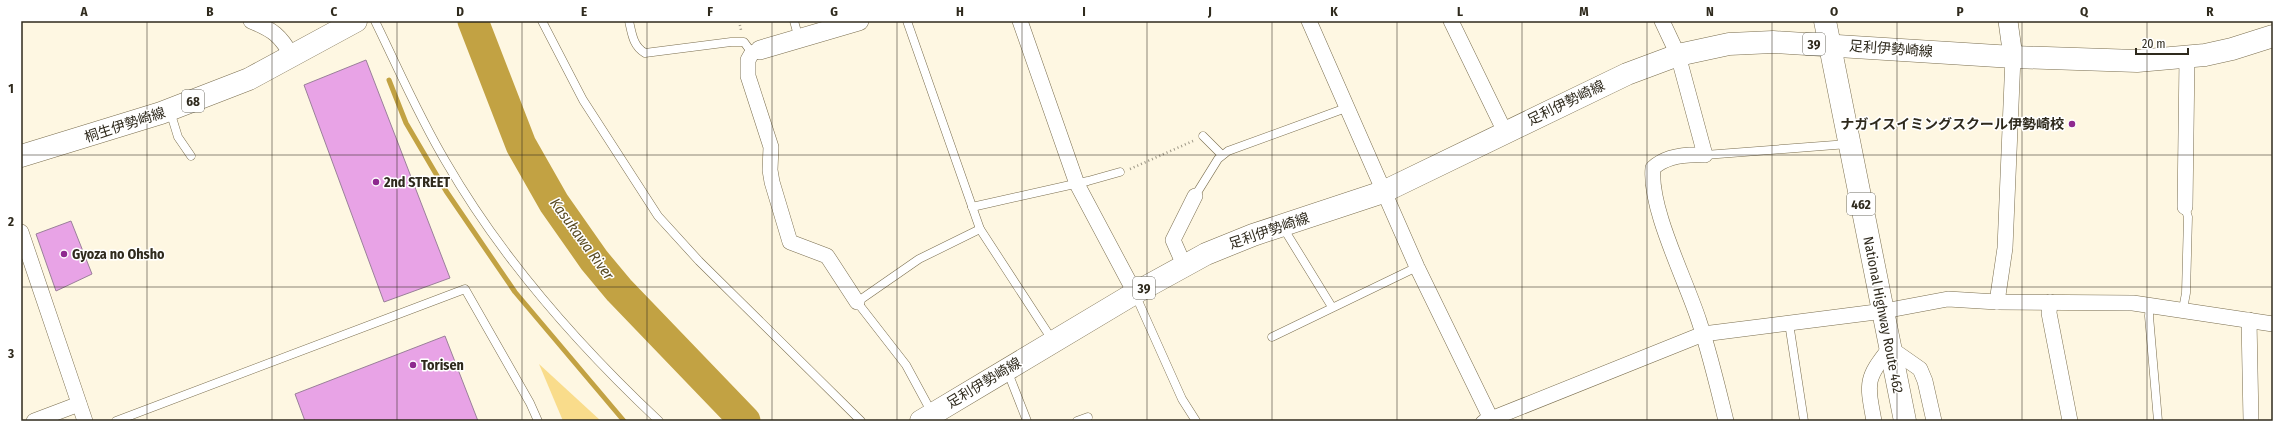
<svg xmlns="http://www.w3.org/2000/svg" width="2294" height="442" font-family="'Fira Sans Condensed','Noto Sans JP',sans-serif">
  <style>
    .green { fill: #f9dc8b }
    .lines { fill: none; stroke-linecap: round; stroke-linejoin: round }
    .stream { stroke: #c2a243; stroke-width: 5 }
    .river { stroke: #c2a243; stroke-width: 31 }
    .building { fill: #e8a3e6; stroke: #9a8099 }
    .service-casing { stroke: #7a6e4f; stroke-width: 9 }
    .minor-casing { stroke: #7a6e4f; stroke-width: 16 }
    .tertiary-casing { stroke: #7a6e4f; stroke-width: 20 }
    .primary-casing { stroke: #7a6e4f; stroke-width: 23 }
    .trunk-casing { stroke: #7a6e4f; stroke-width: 23 }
    .path { stroke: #9c9685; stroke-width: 2.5; stroke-dasharray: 1 3; stroke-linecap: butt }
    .service { stroke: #fff; stroke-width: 8 }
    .minor { stroke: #fff; stroke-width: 15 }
    .tertiary { stroke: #fff; stroke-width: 19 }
    .primary { stroke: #fff; stroke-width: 22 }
    .trunk { stroke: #fff; stroke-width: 22 }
    .grid { fill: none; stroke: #2f2a1d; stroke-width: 1; stroke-opacity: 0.55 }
    .poi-dot { fill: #8e298f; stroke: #fff; stroke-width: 1.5 }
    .labels { text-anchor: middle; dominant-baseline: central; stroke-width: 3; stroke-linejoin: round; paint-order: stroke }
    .shield { fill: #fff; stroke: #6d6a61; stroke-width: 1 }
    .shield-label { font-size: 13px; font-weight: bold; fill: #2f2a1d }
    .street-label { font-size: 14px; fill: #2f2a1d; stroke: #fff }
    .poi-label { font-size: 14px; font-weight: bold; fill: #2f2a1d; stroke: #fff; text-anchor: start }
    .water-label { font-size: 15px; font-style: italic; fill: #5a4c24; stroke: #fff }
    .neatline { fill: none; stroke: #2f2a1d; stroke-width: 1.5 }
    .grid-label { font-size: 13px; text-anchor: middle; font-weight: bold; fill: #2f2a1d }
  </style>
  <rect width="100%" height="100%" fill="#fef7e2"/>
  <polygon class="green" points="539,364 601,421 563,421"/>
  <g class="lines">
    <polyline class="stream" points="389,80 406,123 446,191 515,292 624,421"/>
    <polyline class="river" points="473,21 521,145 554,203 594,260 619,290 745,421"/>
  </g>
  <g class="building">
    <polygon points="366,60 450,278 384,302 304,85"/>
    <polygon points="71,221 92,274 56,291 36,234"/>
    <polygon points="445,336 478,421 305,421 295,394"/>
  </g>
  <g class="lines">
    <g class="service-casing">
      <g id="service">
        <path d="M 375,21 C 398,68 419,117 446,162 C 502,259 577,344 659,421"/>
        <polyline points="542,21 583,100 658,216 699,261 861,421"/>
        <path d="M 629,21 C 632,34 633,46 645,53 L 731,42 L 744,42 L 752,53"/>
        <polyline points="794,21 799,39"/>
        <polyline points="907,21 980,229 1053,341"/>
        <polyline points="170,111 178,137 191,156"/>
        <polyline points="1203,136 1222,155"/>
        <polyline points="1705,155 1848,144"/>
        <polyline points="1195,196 1218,159 1228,151 1346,108"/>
        <polyline points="972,207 1088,181 1120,172"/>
        <polyline points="1284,225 1287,234 1332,307"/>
        <polyline points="1135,294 1182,399 1196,421"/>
        <polyline points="2150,305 2149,316 2158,421"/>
        <polyline points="2183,309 2186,293 2188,217 2185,207"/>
        <polyline points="1789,323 1804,421"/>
        <polyline points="1272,337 1417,267"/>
        <polyline points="1007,370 1027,421"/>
        <polyline points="932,413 906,365 857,302 919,259 980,229"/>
        <polyline points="116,421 465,289 530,403 538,421"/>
        <polyline points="1077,421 1088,417"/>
        <polyline points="1480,421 1488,414"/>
      </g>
    </g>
    <g class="minor-casing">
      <g id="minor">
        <path d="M 251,21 C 273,30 280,35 292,56"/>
        <polyline points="1020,21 1077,184 1135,293"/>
        <polyline points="1309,21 1417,267 1492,421"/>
        <polyline points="1451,21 1505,132"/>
        <path d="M 1662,21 L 1678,55 L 1705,155 C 1688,154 1667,155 1653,168 C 1649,209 1686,280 1699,321 C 1710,354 1718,388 1726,421"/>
        <polyline points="760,50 752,53 748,60 748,76 771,147 770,170 772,182 790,242 827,256 857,302"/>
        <polyline points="2185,207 2187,58"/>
        <polyline points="21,232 85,421"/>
        <polyline points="1184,265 1173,240 1195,196"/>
        <polyline points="1997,302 2005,248 2013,57"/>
        <polyline points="2050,302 2049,313 2070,421"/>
        <polyline points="2249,320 2251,421"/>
        <polyline points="1491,419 1703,334 1884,311 1948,299 1997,302 2133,303 2273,324"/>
        <polyline points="34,421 79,404"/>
        <path d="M 1874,421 C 1867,383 1865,379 1890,348 L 1920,369 L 1925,381 L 1934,421"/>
      </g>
    </g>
    <g class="tertiary-casing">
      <g id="tertiary">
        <polyline points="2008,21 2013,57"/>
        <polyline points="760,50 859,21"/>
      </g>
    </g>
    <g class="primary-casing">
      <g id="primary">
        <polyline points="21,156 161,113 249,79 356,21"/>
        <polyline points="921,421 1135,293 1206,254 1253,235 1383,192 1627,74 1678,55 1729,44 1773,42 2013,57 2137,61 2205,55 2232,49 2273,36"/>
      </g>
    </g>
    <g class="trunk-casing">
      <polyline id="trunk" points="1825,21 1905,421"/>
    </g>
    <g class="path">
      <polyline points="739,21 741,30"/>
      <polyline points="1130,169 1193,141"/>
    </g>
    <use href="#service" class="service"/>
    <use href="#minor" class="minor"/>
    <use href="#tertiary" class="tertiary"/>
    <use href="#primary" class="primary"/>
    <use href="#trunk" class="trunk"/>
  </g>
  <path class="grid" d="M 147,21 L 147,421M 272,21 L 272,421M 397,21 L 397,421M 522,21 L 522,421M 647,21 L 647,421M 772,21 L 772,421M 897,21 L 897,421M 1022,21 L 1022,421M 1147,21 L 1147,421M 1272,21 L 1272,421M 1397,21 L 1397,421M 1522,21 L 1522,421M 1647,21 L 1647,421M 1772,21 L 1772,421M 1897,21 L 1897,421M 2022,21 L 2022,421M 2147,21 L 2147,421M 21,155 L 2273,155M 21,287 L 2273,287"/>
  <g class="poi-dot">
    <circle cx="2072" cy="124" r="4"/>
    <circle cx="376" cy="182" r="4"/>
    <circle cx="64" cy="254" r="4"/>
    <circle cx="413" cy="365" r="4"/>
  </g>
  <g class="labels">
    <g class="shield">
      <rect x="1803" y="33" width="22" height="22" rx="3"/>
      <rect x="182" y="90" width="22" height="22" rx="3"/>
      <rect x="1847" y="193" width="28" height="22" rx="3"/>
      <rect x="1133" y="277" width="22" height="22" rx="3"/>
    </g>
    <g class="shield-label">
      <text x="1814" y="44">39</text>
      <text x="193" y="101">68</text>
      <text x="1861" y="204">462</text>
      <text x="1144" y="288">39</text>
    </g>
    <g class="street-label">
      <text transform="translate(1891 49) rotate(4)">足利伊勢崎線</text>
      <text transform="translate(1566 103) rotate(-26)">足利伊勢崎線</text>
      <text transform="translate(125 125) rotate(-18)">桐生伊勢崎線</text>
      <text transform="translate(1269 231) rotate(-19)">足利伊勢崎線</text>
      <text transform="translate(1883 315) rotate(79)">National Highway Route 462</text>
      <text transform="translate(984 383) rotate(-31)">足利伊勢崎線</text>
    </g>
    <g class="poi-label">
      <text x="2064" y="124" text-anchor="end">ナガイスイミングスクール伊勢崎校</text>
      <text x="384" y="182">2nd STREET</text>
      <text x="72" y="254">Gyoza no Ohsho</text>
      <text x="421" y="365">Torisen</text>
    </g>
    <g class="water-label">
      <text transform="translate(582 239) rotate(54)">Kasukawa River</text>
    </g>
  </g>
  <rect width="2294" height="442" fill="none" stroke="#ffffff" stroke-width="44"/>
  <path d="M2136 48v6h52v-6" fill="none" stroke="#2f2a1d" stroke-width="2"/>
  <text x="2142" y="48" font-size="12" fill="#2f2a1d" stroke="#ffffff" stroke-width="3" paint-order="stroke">20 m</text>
  <rect x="22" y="22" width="2250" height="398" class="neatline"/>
  <g class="grid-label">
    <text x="84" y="16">A</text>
    <text x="210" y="16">B</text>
    <text x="334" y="16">C</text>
    <text x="460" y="16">D</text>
    <text x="584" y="16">E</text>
    <text x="710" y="16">F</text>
    <text x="834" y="16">G</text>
    <text x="960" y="16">H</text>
    <text x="1084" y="16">I</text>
    <text x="1210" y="16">J</text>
    <text x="1334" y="16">K</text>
    <text x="1460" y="16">L</text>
    <text x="1584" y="16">M</text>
    <text x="1710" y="16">N</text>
    <text x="1834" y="16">O</text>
    <text x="1960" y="16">P</text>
    <text x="2084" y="16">Q</text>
    <text x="2210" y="16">R</text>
    <text x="11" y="93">1</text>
    <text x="11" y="226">2</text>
    <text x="11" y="358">3</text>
  </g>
</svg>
